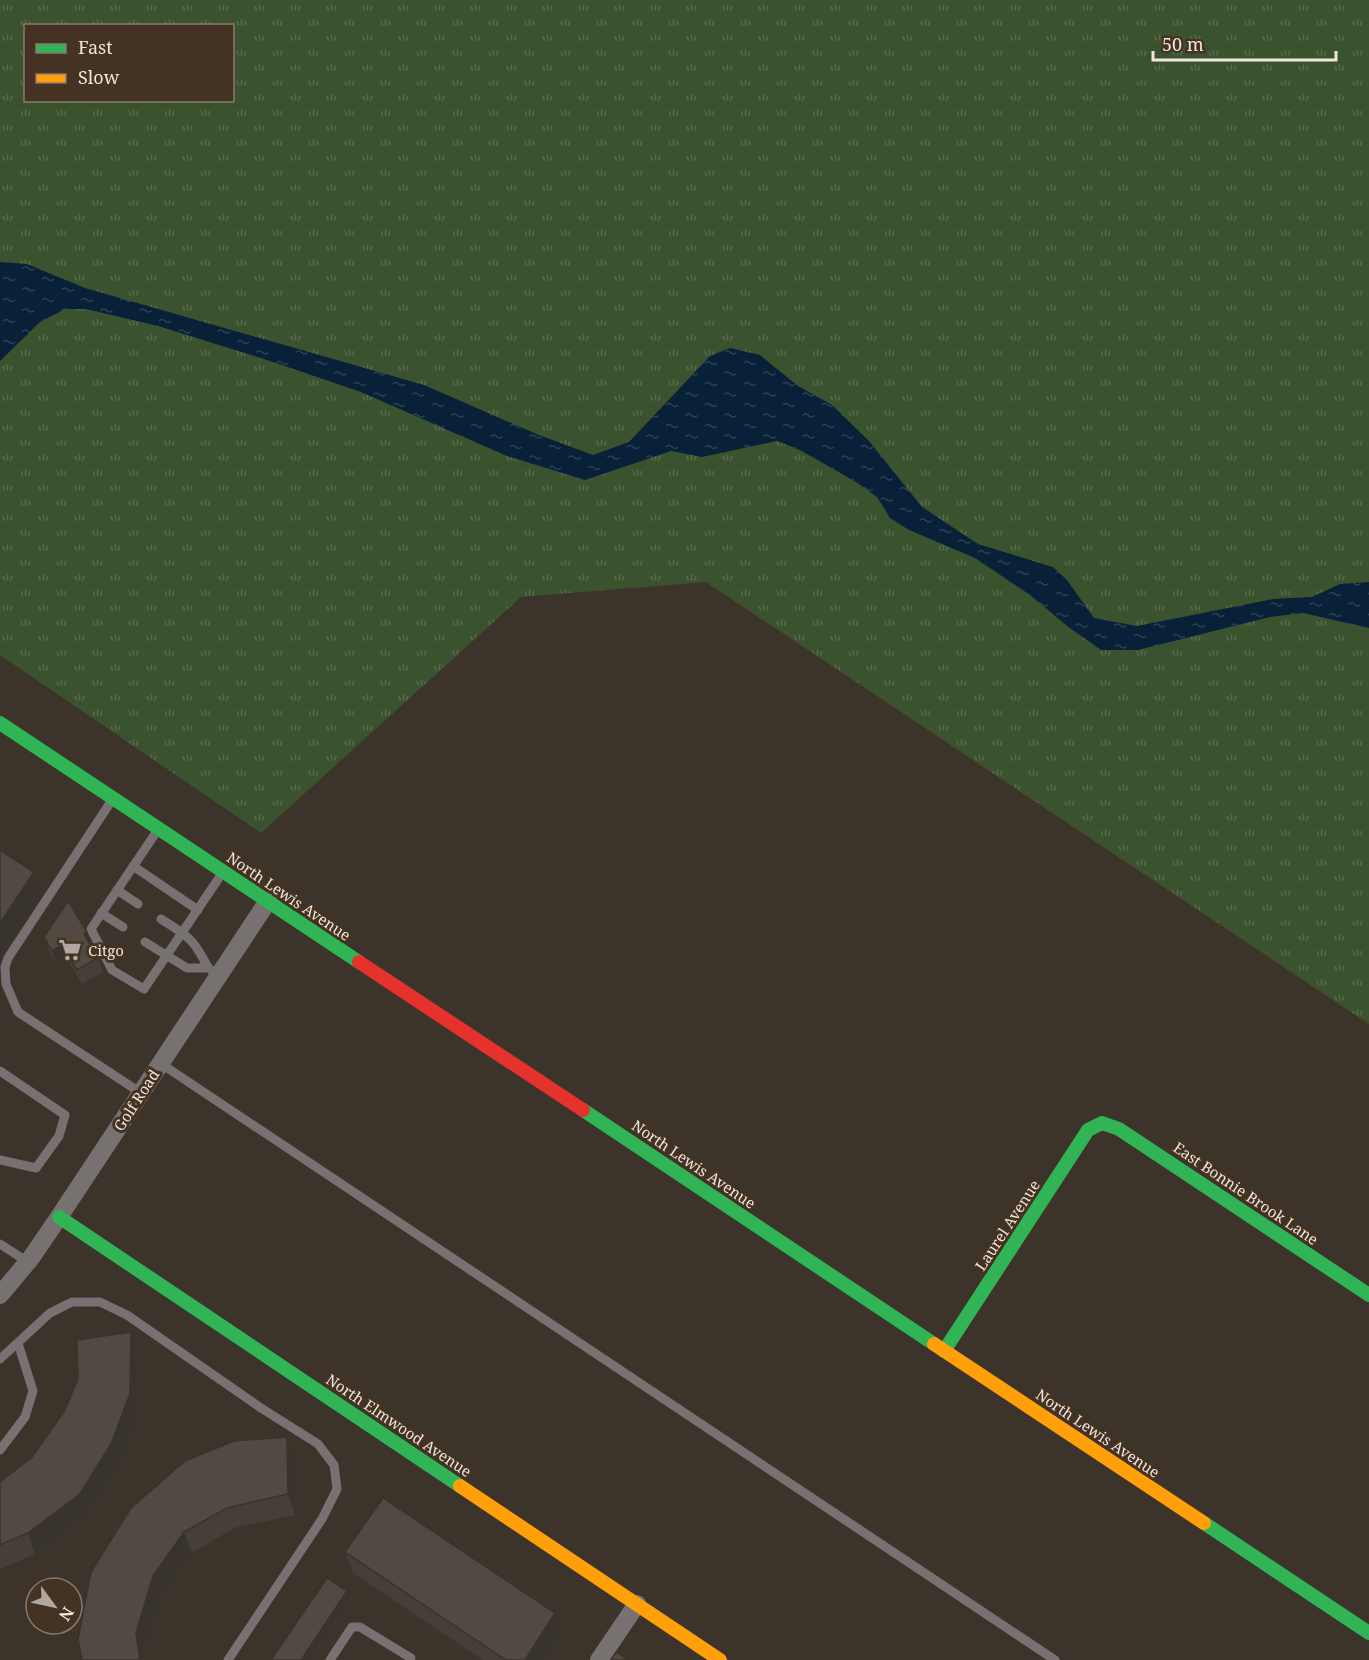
<svg xmlns="http://www.w3.org/2000/svg" width="1369" height="1660" font-family="'Noto Serif',serif">
  <style>
    .grass { fill: url(#grass-tufts); fill-rule: evenodd }
    .water { fill: url(#water-ripples) }
    .lines { fill: none; stroke-linecap: round; stroke-linejoin: round }
    .lane { stroke: #777171; stroke-width: 9 }
    .street { stroke: #777171; stroke-width: 18 }
    .fast { stroke: #30b455; stroke-width: 14 }
    .slow { stroke: #ff9f0a; stroke-width: 14 }
    .jam { stroke: #e5322d; stroke-width: 14 }
    .wall { fill: #463f39 }
    .shaded-wall { fill: #39332e }
    .building { fill: #514942; stroke: #39332e; stroke-width: 1.5 }
    .labels { text-anchor: middle; dominant-baseline: central; stroke-width: 6; stroke-linejoin: round; paint-order: stroke }
    .street-label { font-size: 15px; fill: #f1e5dc; stroke: #443223 }
    .poi-label { font-size: 15px; fill: #f1e5dc; stroke: #443223; text-anchor: start }
  </style>
  <defs>
    <pattern id="grass-tufts" width="24" height="20" patternUnits="userSpaceOnUse" patternTransform="scale(1.5)"><rect width="24" height="20" fill="#3b522f"/><path d="M3 7l-1-3M5 7V3M7 7l1-3M15 17l-1-3M17 17v-4M19 17l1-3" fill="none" stroke="#586b4d"/></pattern>
    <pattern id="water-ripples" width="26" height="14" patternUnits="userSpaceOnUse" patternTransform="scale(1.5)"><rect width="26" height="14" fill="#082138"/><path d="M2 4q2-2 4 0t4 0M15 11q2-2 4 0t4 0" fill="none" stroke="#2c4154"/></pattern>
  </defs>
  <rect width="100%" height="100%" fill="#3c332b"/>
  <path class="grass" d="M 0,0 L 1369,0 L 1369,1024 L 706,582 L 521,597 L 261,833 L 0,655 ZM 26,26 L 232,26 L 232,100 L 26,100 Z"/>
  <polygon class="water" points="0,262 27,264 85,288 424,385 539,435 593,455 629,442 710,356 730,348 760,355 798,386 832,405 869,441 922,507 978,544 1053,567 1067,580 1094,618 1137,626 1273,599 1312,597 1340,584 1369,582 1369,628 1303,613 1270,617 1138,650 1101,650 1067,626 1030,595 975,558 909,530 890,518 877,497 856,482 800,450 777,441 702,457 671,451 585,480 507,456 361,392 264,359 158,326 86,309 65,309 40,322 0,361"/>
  <g class="lines">
    <g class="lane">
      <polyline points="112,800 8,958 5,967 6,984 18,1012 141,1093"/>
      <polyline points="157,831 91,929 112,970 144,989 223,872"/>
      <polyline points="133,866 198,910"/>
      <polyline points="117,890 138,904"/>
      <polyline points="101,913 123,927"/>
      <path d="M 161,919 C 173,927 190,936 198,950 C 207,963 204,966 218,976"/>
      <polyline points="145,942 187,968 206,968"/>
      <polyline points="160,1063 1055,1660"/>
      <polyline points="0,1071 65,1115 59,1136 36,1168 0,1160"/>
      <polyline points="0,1244 28,1262"/>
      <polyline points="0,1359 50,1313 72,1302 100,1302 127,1315 261,1408 318,1444 334,1465 337,1489 322,1519 228,1660"/>
      <polyline points="0,1450 25,1417 33,1391 18,1343"/>
      <polyline points="330,1660 352,1627 360,1627 411,1658"/>
    </g>
    <g class="street">
      <polyline points="0,1295 31,1258 59,1217 268,901"/>
      <polyline points="599,1660 637,1604"/>
    </g>
    <g class="fast">
      <polyline points="0,723 359,962"/>
      <polyline points="583,1110 934,1344"/>
      <polyline points="59,1217 460,1486"/>
      <polyline points="944,1351 1088,1130 1102,1123 1119,1129 1369,1295"/>
      <polyline points="1204,1523 1369,1633"/>
    </g>
    <g class="slow">
      <polyline points="934,1344 1204,1523"/>
      <polyline points="460,1486 720,1660"/>
    </g>
    <polyline class="jam" points="359,962 583,1110"/>
  </g>
  <g class="wall">
    <polygon points="87,932 92,946 91,946 98,958 103,972 82,984 67,959 57,965 49,951 44,937"/>
    <polygon points="138,1353 138,1414 120,1463 88,1515 35,1554 0,1569 0,1482 32,1457"/>
    <polygon points="294,1458 295,1515 234,1528 192,1553 161,1597 144,1654 91,1572"/>
    <polygon points="345,1552 555,1613 562,1634 546,1660 483,1660 353,1573"/>
  </g>
  <g class="shaded-wall">
    <polygon points="34,872 41,893 0,955 0,923"/>
    <polygon points="87,932 92,946 89,948 84,934"/>
    <polygon points="62,945 67,959 57,965 52,951"/>
    <polygon points="131,1332 138,1353 138,1414 120,1463 88,1515 35,1554 28,1533"/>
    <polygon points="287,1437 294,1458 295,1515 288,1494"/>
    <polygon points="184,1532 192,1553 161,1597 144,1654 145,1660 140,1660 136,1633 153,1576"/>
    <polygon points="347,1591 349,1598 308,1660 301,1660"/>
    <polygon points="555,1613 562,1634 546,1660 525,1660"/>
  </g>
  <g class="building">
    <polygon points="0,850 34,872 0,923"/>
    <polygon points="68,901 87,932 84,934 98,958 77,970 62,945 52,951 44,937"/>
    <polygon points="131,1332 130,1393 112,1442 80,1494 28,1533 0,1545 0,1482 32,1457 64,1412 78,1379 77,1340"/>
    <polygon points="287,1437 288,1494 227,1508 184,1532 153,1576 136,1633 140,1660 82,1660 78,1639 91,1572 131,1508 185,1461 234,1441"/>
    <polygon points="383,1498 555,1613 525,1660 506,1660 345,1552"/>
    <polygon points="327,1578 347,1591 301,1660 271,1660"/>
    <polygon points="616,1652 628,1660 611,1660"/>
  </g>
  <defs>
    <g id="supermarket-bare" transform="scale(1.8)"><path d="M-6-5.5h2.5l.6 2H6L4.5 2H-2.5L-4.4-4H-6ZM-1.5 3.2a1.3 1.3 0 1 0 .1 0ZM3 3.2a1.3 1.3 0 1 0 .1 0Z" fill="#b2a79e" stroke="#443223" stroke-width="2.5" paint-order="stroke"/></g>
  </defs>
  <g fill-rule="evenodd">
    <use href="#supermarket-bare" x="70" y="950"/>
  </g>
  <g class="labels">
    <g class="street-label">
      <text transform="translate(289 896) rotate(34)">North Lewis Avenue</text>
      <text transform="translate(136 1100) rotate(-57)">Golf Road</text>
      <text transform="translate(694 1164) rotate(34)">North Lewis Avenue</text>
      <text transform="translate(1246 1193) rotate(34)">East Bonnie Brook Lane</text>
      <text transform="translate(1007 1225) rotate(-57)">Laurel Avenue</text>
      <text transform="translate(399 1425) rotate(34)">North Elmwood Avenue</text>
      <text transform="translate(1098 1433) rotate(34)">North Lewis Avenue</text>
    </g>
    <g class="poi-label">
      <text x="88" y="950">Citgo</text>
    </g>
  </g>
  <rect x="24" y="24" width="210" height="78" fill="#443223" stroke="#897a6d" stroke-width="1.5"/>
  <rect x="36" y="44" width="30" height="9" fill="#30b455" stroke="#897a6d" stroke-width="1.5"/>
  <text x="78" y="54" font-size="18" fill="#f1e5dc">Fast</text>
  <rect x="36" y="74" width="30" height="9" fill="#ff9f0a" stroke="#897a6d" stroke-width="1.5"/>
  <text x="78" y="84" font-size="18" fill="#f1e5dc">Slow</text>
  <g transform="translate(54 1606) rotate(123)"><circle r="28" fill="#443223" stroke="#897a6d" stroke-width="1.5"/>
  <path d="M0-4.5L10 22L0 15L-10 22Z" fill="#b2a79e"/>
  <text y="-9" font-size="16" font-weight="bold" text-anchor="middle" fill="#f1e5dc">N</text>
  </g>
  <path d="M1153 51v9h183v-9" fill="none" stroke="#f1e5dc" stroke-width="3"/>
  <text x="1162" y="51" font-size="18" fill="#f1e5dc" stroke="#443223" stroke-width="4.5" paint-order="stroke">50 m</text>
</svg>
